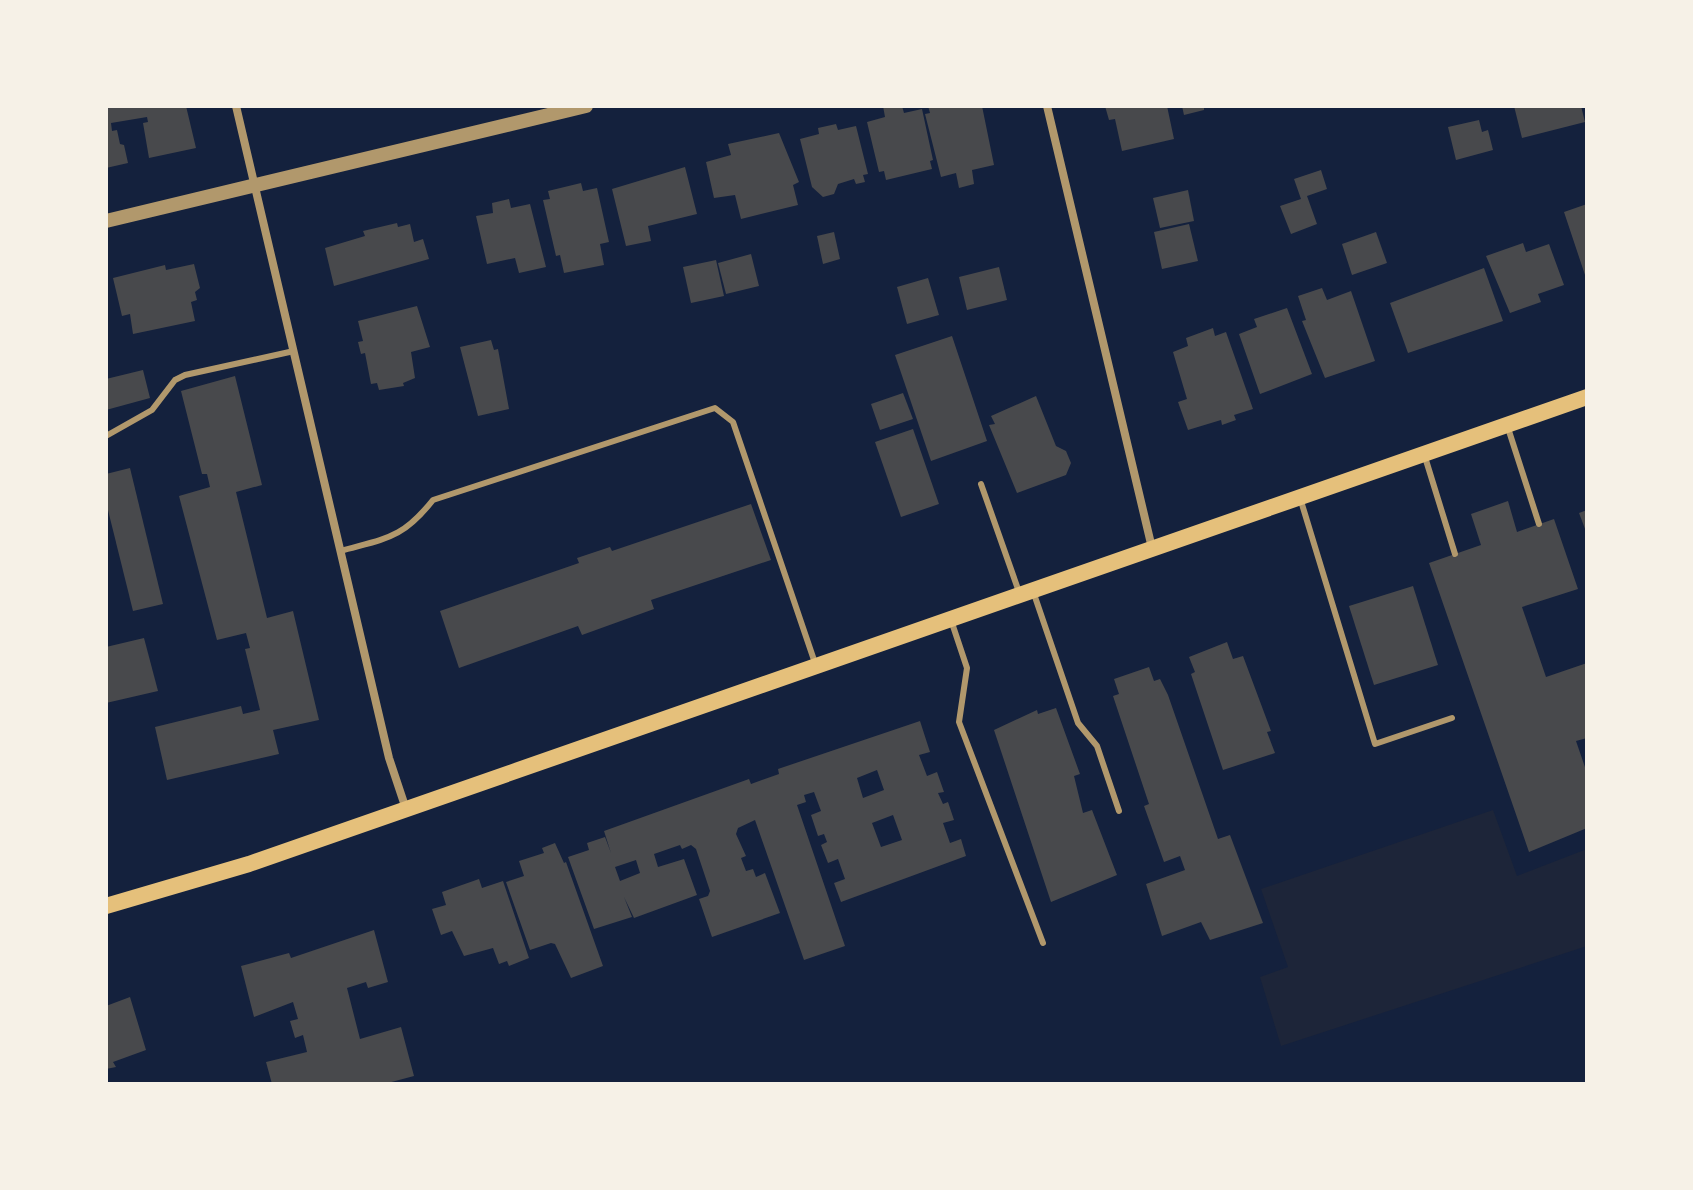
<svg xmlns="http://www.w3.org/2000/svg" width="1693" height="1190" font-family="Mulish,sans-serif">
  <style>
    .green { fill: #1d2539 }
    .building { fill: #48494c; fill-rule: evenodd }
    .lines { fill: none; stroke-linecap: round; stroke-linejoin: round }
    .service { stroke: #b1986c; stroke-width: 6 }
    .minor { stroke: #b1986c; stroke-width: 8 }
    .tertiary { stroke: #b1986c; stroke-width: 14 }
    .secondary { stroke: #e5c07b; stroke-width: 16 }
  </style>
  <rect width="100%" height="100%" fill="#14213d"/>
  <polygon class="green" points="1493,810 1517,876 1587,849 1587,946 1281,1046 1260,977 1288,967 1261,889"/>
  <g class="building">
    <polygon points="106,106 186,106 196,148 149,158 143,123 148,122 147,117 111,123 112,131 117,130 120,144 124,145 128,163 106,168"/>
    <polygon points="883,106 902,106 904,113 922,109 933,160 930,161 932,169 886,180 884,171 879,172 867,122 885,117"/>
    <polygon points="928,106 982,106 994,165 972,170 974,184 959,188 956,173 941,177 925,114 930,113"/>
    <polygon points="1105,106 1167,106 1174,139 1122,151 1115,119 1109,120"/>
    <polygon points="1182,106 1204,106 1204,110 1184,115"/>
    <polygon points="1514,106 1581,106 1585,122 1522,138"/>
    <polygon points="1479,120 1482,132 1488,130 1493,150 1456,160 1448,127"/>
    <polygon points="836,124 838,130 856,126 868,174 863,175 865,182 856,184 854,179 838,184 834,194 823,197 812,187 800,139 819,134 818,128"/>
    <polygon points="779,133 799,182 793,185 798,205 741,219 735,195 714,198 706,162 731,155 728,144"/>
    <polygon points="685,167 697,214 648,226 651,241 626,246 612,189"/>
    <polygon points="1321,170 1327,189 1307,196 1317,224 1291,234 1280,206 1301,199 1294,179"/>
    <polygon points="581,183 583,191 597,188 609,242 600,244 604,265 564,273 560,255 556,256 543,200 550,199 548,191"/>
    <polygon points="1188,190 1194,221 1160,228 1153,198"/>
    <polygon points="509,199 511,208 530,204 546,267 519,273 515,258 487,264 476,216 493,213 492,203"/>
    <polygon points="1587,204 1587,281 1564,212"/>
    <polygon points="397,223 398,227 410,224 414,242 423,239 429,259 334,286 325,248 365,236 363,231"/>
    <polygon points="1189,224 1198,261 1162,269 1154,232"/>
    <polygon points="834,232 840,259 823,264 817,236"/>
    <polygon points="1376,232 1387,263 1352,275 1342,244"/>
    <polygon points="1523,243 1526,252 1549,244 1564,285 1538,294 1541,302 1510,313 1486,256"/>
    <polygon points="751,254 759,286 726,294 718,263"/>
    <polygon points="716,260 724,296 691,303 683,267"/>
    <polygon points="194,264 200,288 195,292 197,300 191,302 195,321 133,334 130,314 122,316 113,278 165,265 166,270"/>
    <polygon points="999,267 1007,300 967,310 959,277"/>
    <polygon points="1484,268 1503,321 1408,353 1390,303"/>
    <polygon points="928,278 939,315 907,324 897,287"/>
    <polygon points="1322,288 1327,300 1351,291 1375,361 1325,378 1302,321 1306,320 1298,296"/>
    <polygon points="417,306 430,347 411,352 415,378 403,383 404,386 379,390 377,383 371,384 365,353 361,354 358,342 363,341 358,321"/>
    <polygon points="1287,308 1312,374 1260,394 1239,334 1257,327 1254,319"/>
    <polygon points="1213,328 1215,336 1226,332 1253,409 1234,415 1236,420 1222,425 1221,420 1188,430 1178,402 1187,399 1173,352 1188,346 1186,338"/>
    <polygon points="952,336 987,441 931,461 895,355"/>
    <polygon points="491,340 494,350 498,349 509,409 478,416 460,347"/>
    <polygon points="143,370 150,398 106,410 106,379"/>
    <polygon points="235,376 262,485 236,492 267,618 293,611 319,720 273,730 279,754 167,780 155,727 241,706 243,714 260,710 245,649 250,648 246,633 217,640 179,496 210,487 207,474 202,474 181,391"/>
    <polygon points="903,393 913,419 880,430 871,404"/>
    <polygon points="1036,396 1056,446 1066,451 1071,463 1066,475 1017,493 989,425 995,424 991,416"/>
    <polygon points="913,429 939,504 901,517 875,442"/>
    <polygon points="130,468 163,604 133,611 106,502 106,474"/>
    <polygon points="1508,501 1517,532 1554,519 1578,589 1522,607 1546,677 1587,663 1587,738 1576,741 1587,773 1587,828 1529,852 1429,563 1481,545 1471,514"/>
    <polygon points="751,504 771,560 651,600 654,609 582,635 578,626 459,668 440,611 579,563 577,558 610,547 612,551"/>
    <polygon points="1587,510 1587,534 1579,513"/>
    <polygon points="1413,586 1438,665 1374,685 1349,606"/>
    <polygon points="144,638 158,691 106,703 106,647"/>
    <polygon points="1227,642 1233,659 1243,656 1271,731 1267,732 1275,753 1223,770 1191,674 1195,672 1189,657"/>
    <polygon points="1149,667 1154,681 1160,679 1168,695 1218,839 1230,835 1263,923 1210,940 1201,922 1162,936 1146,884 1185,870 1180,856 1164,862 1144,806 1149,804 1113,696 1119,694 1114,679"/>
    <polygon points="1056,708 1080,774 1074,776 1083,813 1092,810 1117,875 1051,902 994,730 1037,710 1038,714"/>
    <path d="M 920,721 L 930,752 L 919,755 L 927,776 L 937,772 L 944,792 L 938,793 L 943,804 L 948,802 L 954,820 L 943,823 L 950,843 L 961,839 L 966,856 L 841,902 L 834,883 L 845,879 L 838,859 L 828,863 L 821,845 L 827,842 L 824,834 L 818,836 L 811,815 L 821,811 L 814,792 L 804,795 L 806,802 L 797,805 L 845,946 L 804,960 L 755,820 L 738,828 L 736,834 L 746,856 L 741,858 L 746,871 L 753,869 L 756,877 L 765,873 L 780,913 L 712,937 L 699,899 L 708,896 L 710,891 L 696,849 L 691,845 L 682,849 L 680,845 L 654,854 L 658,867 L 684,859 L 697,895 L 634,918 L 624,897 L 632,917 L 594,929 L 568,857 L 589,850 L 587,843 L 605,837 L 611,853 L 604,831 L 749,779 L 751,784 L 779,774 L 778,769 ZM 877,770 L 884,790 L 863,798 L 857,778 ZM 893,815 L 902,840 L 881,847 L 872,823 ZM 636,860 L 640,873 L 620,881 L 615,867 Z"/>
    <polygon points="555,843 564,863 566,862 603,966 571,978 555,944 551,943 530,950 506,882 524,876 519,861 544,853 542,848"/>
    <polygon points="479,879 482,888 503,881 529,958 509,966 507,961 499,964 493,948 464,956 452,931 441,935 432,909 446,905 442,892"/>
    <polygon points="374,930 388,982 368,988 366,982 347,988 360,1039 401,1027 414,1076 384,1084 272,1084 266,1062 307,1052 303,1035 295,1038 290,1021 298,1019 293,1002 254,1017 241,966 289,953 291,958"/>
    <polygon points="130,997 146,1050 113,1062 116,1067 106,1069 106,1006"/>
  </g>
  <g class="lines">
    <g class="service">
      <polyline points="1508,428 1539,524"/>
      <polyline points="106,436 152,410 175,380 185,375 294,351"/>
      <polyline points="1425,457 1455,554"/>
      <polyline points="981,484 1019,592"/>
      <polyline points="1301,501 1375,744 1452,718"/>
      <path d="M 340,551 C 387,538 402,539 433,500 L 715,408 L 733,422 L 815,663"/>
      <polyline points="1033,591 1078,723 1097,746 1119,811"/>
      <polyline points="951,620 967,668 959,722 1043,943"/>
    </g>
    <g class="minor">
      <polyline points="236,106 389,758 406,809"/>
      <polyline points="1047,106 1152,548"/>
    </g>
    <polyline class="tertiary" points="106,221 586,106"/>
    <polyline class="secondary" points="106,906 249,864 1587,397"/>
  </g>
  <rect width="1693" height="1190" fill="none" stroke="#f6f1e7" stroke-width="216"/>
</svg>
